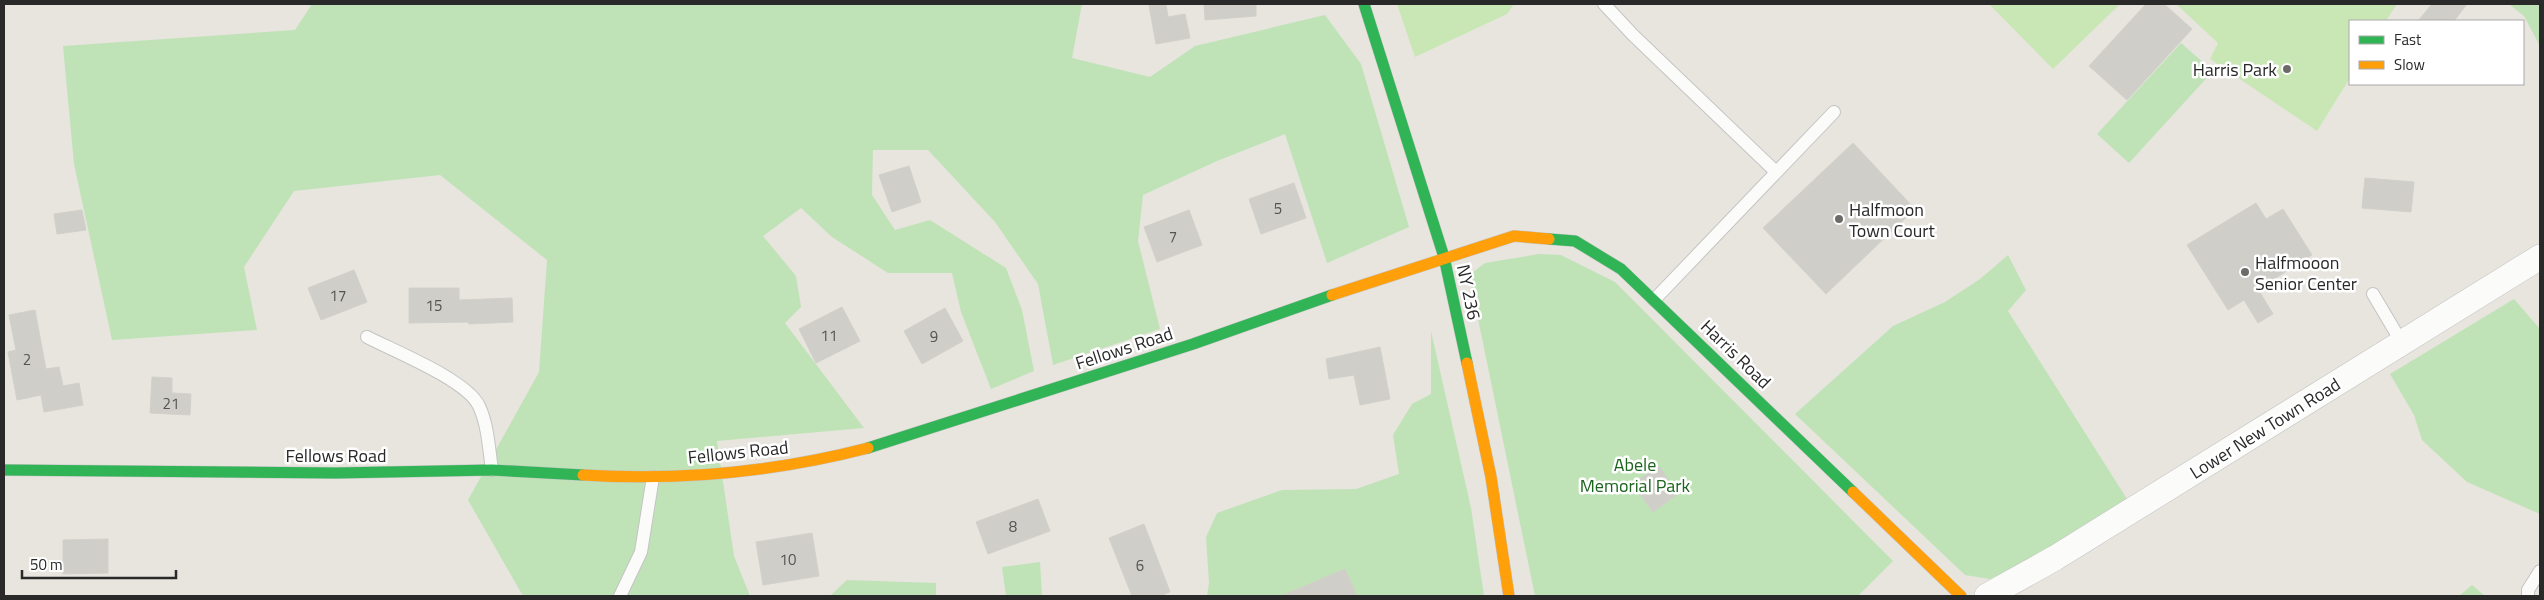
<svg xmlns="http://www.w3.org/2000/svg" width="2544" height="600" font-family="'Titillium Web',sans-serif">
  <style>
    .green { fill: #bfe3b7 }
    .pitch { fill: #c9e7b5 }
    .building { fill: #d0cec9; stroke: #d2d0ca }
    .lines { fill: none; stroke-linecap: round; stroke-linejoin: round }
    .lane-casing { stroke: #c5c4c4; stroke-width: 14 }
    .street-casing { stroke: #c5c4c4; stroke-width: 26 }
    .fast-casing { stroke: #c5c4c4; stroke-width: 12 }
    .slow-casing { stroke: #c5c4c4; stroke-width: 12 }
    .lane { stroke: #fbfbfa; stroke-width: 12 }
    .street { stroke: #fbfbfa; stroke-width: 25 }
    .fast { stroke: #30b455; stroke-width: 11 }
    .slow { stroke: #ff9f0a; stroke-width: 11 }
    .poi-dot { fill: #6c6b68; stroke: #fff; stroke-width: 2 }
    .labels { text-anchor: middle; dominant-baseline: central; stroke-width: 5; stroke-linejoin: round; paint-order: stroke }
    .number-label { font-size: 15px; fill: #545352 }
    .poi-label { font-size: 18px; fill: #292929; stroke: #fff; text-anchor: start }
    .street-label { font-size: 18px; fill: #292929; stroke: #fff }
    .park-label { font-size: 18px; fill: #1a641d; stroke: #fff }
  </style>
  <rect width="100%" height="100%" fill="#e7e5de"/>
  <g class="green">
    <polygon points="312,4 1082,4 1072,58 1150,77 1195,46 1325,15 1361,64 1409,227 1327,263 1285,134 1217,161 1143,195 1138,241 1160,329 1053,365 1038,284 995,222 928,150 873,150 872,195 895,230 930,220 1006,268 1022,310 1034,371 991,389 961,312 952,273 888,273 832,237 801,208 763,236 796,276 801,307 785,323 864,428 717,441 734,556 750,596 523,596 468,500 539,372 547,260 440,175 294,191 244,267 257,330 112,340 74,164 63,46 295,30"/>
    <polygon points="2509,4 2540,4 2540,46 2524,16"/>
    <polygon points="2181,43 2213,71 2129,163 2097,134"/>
    <polygon points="1539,254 1561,255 1615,282 1893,561 1858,596 1535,596 1469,275 1485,263"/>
    <polygon points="2008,255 2026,290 2008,311 2127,499 2018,566 1990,579 1965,575 1795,414 1893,326 1945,302 1980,279"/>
    <polygon points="2514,299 2540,329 2540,514 2467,482 2422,440 2414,415 2390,374"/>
    <polygon points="1431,331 1471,508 1484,596 1207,596 1209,583 1206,537 1217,513 1282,490 1356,489 1399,474 1393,435 1412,404 1431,394"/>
    <polygon points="1040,562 1042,596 1006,596 1002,567"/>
    <polygon points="847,580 936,583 936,596 830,596"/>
    <polygon points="2472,585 2485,596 2459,596"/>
  </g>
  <g class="pitch">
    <polygon points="1397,4 1514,4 1507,14 1415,57"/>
    <polygon points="1989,4 2120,4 2053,69"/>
    <polygon points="2176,4 2397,4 2386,21 2350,21 2350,78 2317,131 2210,59 2218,43"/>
  </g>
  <g class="building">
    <polygon points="1166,4 1168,17 1185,14 1190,38 1156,44 1149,5"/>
    <polygon points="1204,4 1256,4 1256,16 1205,20"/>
    <polygon points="2146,4 2164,4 2192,29 2127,100 2089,66"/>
    <polygon points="2432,4 2467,4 2454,21 2418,21"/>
    <polygon points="1853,143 1915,209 1826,294 1763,228"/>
    <polygon points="909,166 921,202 892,212 879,175"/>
    <polygon points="2365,178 2414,182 2411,212 2362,208"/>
    <polygon points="1294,183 1306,218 1261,234 1249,199"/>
    <polygon points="2256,203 2266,219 2283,209 2312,255 2258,289 2273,314 2258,323 2244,300 2228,310 2187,245"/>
    <polygon points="82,210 86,230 57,234 54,214"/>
    <polygon points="1189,210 1202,245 1157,262 1144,227"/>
    <polygon points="354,270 367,302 321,320 308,288"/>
    <polygon points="409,288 459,288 459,300 512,298 513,322 469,324 468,322 409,323"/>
    <polygon points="842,307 860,341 816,363 799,329"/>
    <polygon points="945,308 963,341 922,364 904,331"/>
    <polygon points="35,310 46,369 59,367 63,386 79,383 83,405 44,412 41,395 17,400 8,352 16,350 9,315"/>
    <polygon points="1380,347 1390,399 1360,405 1354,375 1329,379 1326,359"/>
    <polygon points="152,377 172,378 172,393 191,394 190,415 150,413"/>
    <polygon points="1659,466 1678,494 1653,512 1633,484"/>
    <polygon points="1038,499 1050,531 988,554 976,522"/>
    <polygon points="1144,524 1170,592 1160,596 1132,596 1109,538"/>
    <polygon points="812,533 819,576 763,585 756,542"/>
    <polygon points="108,539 108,573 63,574 63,540"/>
    <polygon points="1345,569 1357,596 1281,596"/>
  </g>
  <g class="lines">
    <g class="lane-casing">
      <g id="lane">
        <polyline points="1604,4 1633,35 1776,172"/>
        <polyline points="2373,294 2402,343"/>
        <polyline points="1654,300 1834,112"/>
        <path d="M 367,337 C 394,351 467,380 479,406 C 488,425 489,450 492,470"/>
        <polyline points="620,596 641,552 653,477"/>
        <polyline points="2528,596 2528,590 2540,571"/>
      </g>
    </g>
    <g class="street-casing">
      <polyline id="street" points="1987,596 2055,558 2540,257"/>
    </g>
    <g class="fast-casing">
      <g id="fast">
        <polyline points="1364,4 1444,257 1467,363"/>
        <polyline points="1549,239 1575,241 1621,269 1853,492"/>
        <polyline points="868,448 1193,344 1332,295"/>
        <polyline points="4,470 336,473 492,470 583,475"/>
      </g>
    </g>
    <g class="slow-casing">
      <g id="slow">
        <polyline points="1332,295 1514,236 1549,239"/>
        <polyline points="1467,363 1491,477 1509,596"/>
        <path d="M 583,475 C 679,481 775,472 868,448"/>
        <polyline points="1853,492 1961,596"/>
      </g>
    </g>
    <use href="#lane" class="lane"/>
    <use href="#street" class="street"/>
    <use href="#fast" class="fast"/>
    <use href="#slow" class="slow"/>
  </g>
  <g class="poi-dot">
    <circle cx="2287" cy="69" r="5"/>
    <circle cx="1839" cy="219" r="5"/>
    <circle cx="2245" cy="272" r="5"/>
  </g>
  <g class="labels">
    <g class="number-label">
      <text x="1278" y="208">5</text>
      <text x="1173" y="236">7</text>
      <text x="338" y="295">17</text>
      <text x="434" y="305">15</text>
      <text x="829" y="335">11</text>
      <text x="934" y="336">9</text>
      <text x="27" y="359">2</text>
      <text x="171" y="403">21</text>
      <text x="1013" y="526">8</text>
      <text x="788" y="559">10</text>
      <text x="1140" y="565">6</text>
    </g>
    <g class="poi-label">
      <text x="2277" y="69" text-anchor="end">Harris Park</text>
      <text x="1849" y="209">Halfmoon<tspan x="1849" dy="21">Town Court</tspan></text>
      <text x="2255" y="262">Halfmooon<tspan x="2255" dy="21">Senior Center</tspan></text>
    </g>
    <g class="street-label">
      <text transform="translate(1469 292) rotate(78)">NY 236</text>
      <text transform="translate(1124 348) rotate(-18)">Fellows Road</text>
      <text transform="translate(1736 354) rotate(44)">Harris Road</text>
      <text transform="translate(2265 428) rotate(-32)">Lower New Town Road</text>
      <text transform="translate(738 452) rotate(-6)">Fellows Road</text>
      <text x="336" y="455">Fellows Road</text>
    </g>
    <g class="park-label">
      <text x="1635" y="464">Abele<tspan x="1635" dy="21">Memorial Park</tspan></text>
    </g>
  </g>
  <rect width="2544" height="600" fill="none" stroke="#292929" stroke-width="10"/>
  <rect x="2349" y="20" width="175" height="65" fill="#ffffff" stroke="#a9a9a9"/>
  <rect x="2359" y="36" width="25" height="8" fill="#30b455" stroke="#a9a9a9"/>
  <text x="2394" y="45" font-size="15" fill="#292929">Fast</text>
  <rect x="2359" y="61" width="25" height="8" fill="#ff9f0a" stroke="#a9a9a9"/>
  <text x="2394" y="70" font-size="15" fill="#292929">Slow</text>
  <path d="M22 570v8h154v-8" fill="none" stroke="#292929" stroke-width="2.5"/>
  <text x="30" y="570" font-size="15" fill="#292929" stroke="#ffffff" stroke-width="4" paint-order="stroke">50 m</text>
</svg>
